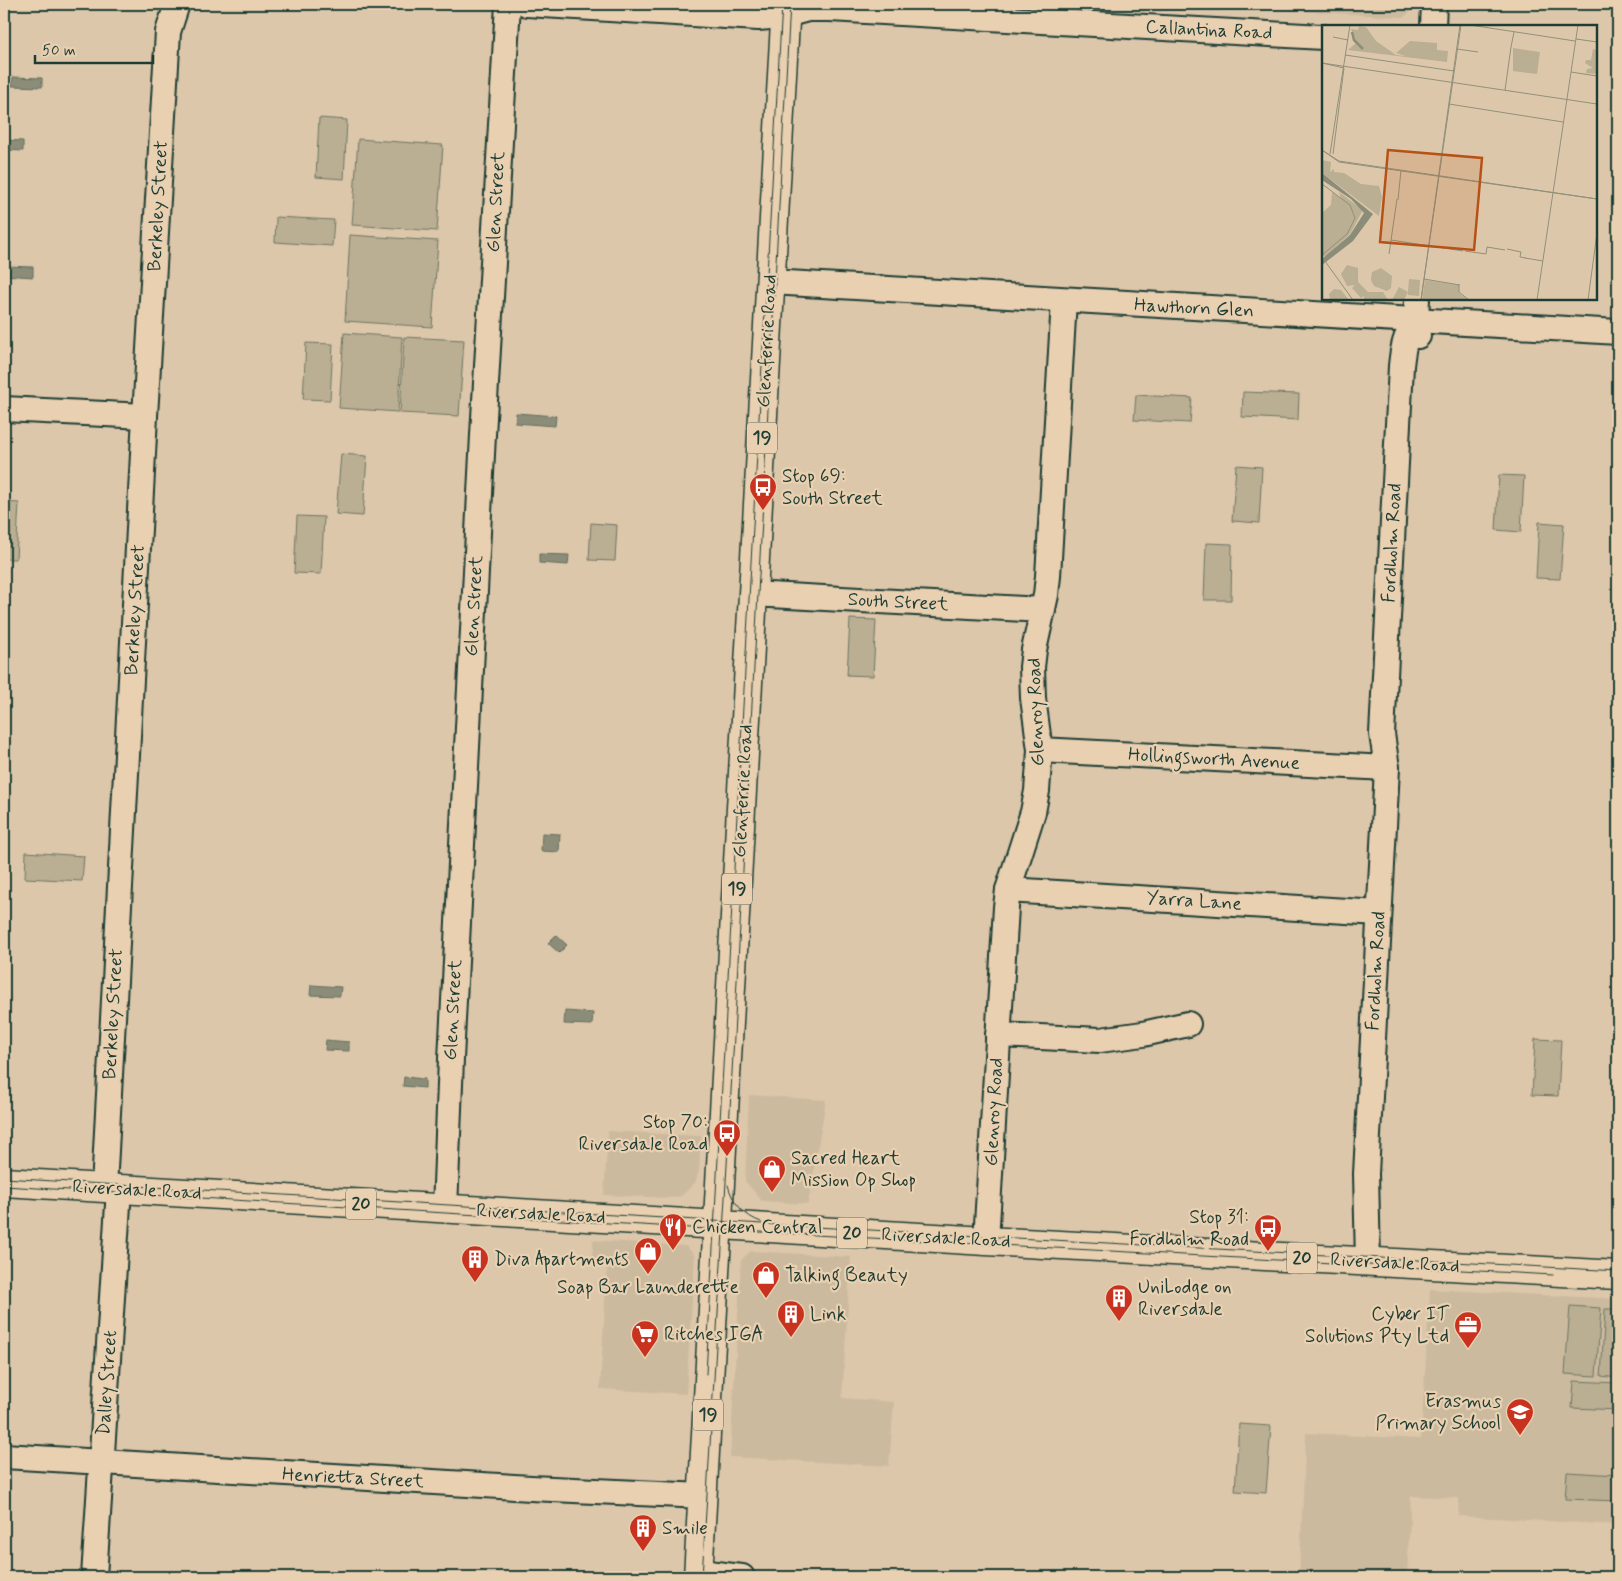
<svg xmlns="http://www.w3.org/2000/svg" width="1622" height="1581" font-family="Mynerve,sans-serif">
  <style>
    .built { fill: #ccba9f }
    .green { fill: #baae93; stroke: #6c7664 }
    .water { fill: #8c8d78; stroke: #606d5d }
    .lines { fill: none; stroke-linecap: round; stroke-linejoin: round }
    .minor-casing { stroke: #1f3d34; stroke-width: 28 }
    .major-casing { stroke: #1f3d34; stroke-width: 31 }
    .minor { stroke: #e9d0b1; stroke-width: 24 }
    .major { stroke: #e9d0b1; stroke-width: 28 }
    .tram { stroke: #1f3d34; stroke-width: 1 }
    .labels { text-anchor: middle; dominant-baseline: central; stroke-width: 4.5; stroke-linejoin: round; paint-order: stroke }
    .shield { fill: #e9d0b1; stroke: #5c695a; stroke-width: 1 }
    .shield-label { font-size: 18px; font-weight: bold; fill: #1f3d34 }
    .street-label { font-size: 19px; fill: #1f3d34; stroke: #e9d0b1 }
    .poi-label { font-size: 19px; fill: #1f3d34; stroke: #e9d0b1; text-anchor: start }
    .inset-river { fill: none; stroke: #8c8d78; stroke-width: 2.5 }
    .inset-road { fill: none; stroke: #91907b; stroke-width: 1 }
    .view { fill: #b65216; fill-opacity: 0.15; stroke: #b65216; stroke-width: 2.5 }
    .inset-edge { fill: none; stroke: #1f3d34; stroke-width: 2.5 }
  </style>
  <rect width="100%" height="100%" fill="#ddc7aa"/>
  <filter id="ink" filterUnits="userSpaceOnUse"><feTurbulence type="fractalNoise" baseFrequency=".02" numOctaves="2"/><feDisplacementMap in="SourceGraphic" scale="10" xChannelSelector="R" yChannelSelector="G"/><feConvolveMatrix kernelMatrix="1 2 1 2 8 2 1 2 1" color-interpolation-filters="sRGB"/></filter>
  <g filter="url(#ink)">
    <g class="built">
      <polygon points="1178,4 1416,4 1416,7 1404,17"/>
      <polygon points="749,1095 826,1100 808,1204 762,1201 745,1181"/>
      <polygon points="608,1131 701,1136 699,1171 695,1183 681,1196 669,1198 604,1195"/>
      <polygon points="593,1240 686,1246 695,1256 686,1394 600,1389 607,1266 592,1265"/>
      <polygon points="751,1251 851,1257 842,1398 894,1402 889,1466 730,1457 741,1260"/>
      <polygon points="1430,1289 1618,1299 1618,1525 1458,1516 1459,1498 1411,1496 1407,1577 1299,1577 1306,1433 1421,1439"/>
    </g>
    <g class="green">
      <polygon points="319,118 347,120 344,179 316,177"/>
      <polygon points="358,139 443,145 437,231 352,225"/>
      <polygon points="276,217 334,220 332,246 275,242"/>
      <polygon points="350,235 438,241 432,327 345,321"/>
      <polygon points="344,333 402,337 398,412 339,408"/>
      <polygon points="404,337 464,340 459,416 400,413"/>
      <polygon points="306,343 333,344 330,400 303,399"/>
      <polygon points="1243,392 1299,394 1298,420 1242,417"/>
      <polygon points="1136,395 1192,398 1190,423 1134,420"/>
      <polygon points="341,454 367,456 363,516 336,514"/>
      <polygon points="1236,465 1262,467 1259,523 1232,521"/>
      <polygon points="1499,475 1524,476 1521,532 1496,530"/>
      <polygon points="4,502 19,503 16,559 4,559"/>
      <polygon points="297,516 324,517 321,574 294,573"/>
      <polygon points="1539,522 1564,524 1560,579 1536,578"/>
      <polygon points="591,523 617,525 615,561 589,560"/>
      <polygon points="1206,543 1232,544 1231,600 1204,600"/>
      <polygon points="850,619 876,620 873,676 847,675"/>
      <polygon points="26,852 84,856 82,881 25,878"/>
      <polygon points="1535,1039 1561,1040 1558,1096 1532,1095"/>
      <polygon points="1570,1306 1601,1308 1596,1376 1565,1374"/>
      <polygon points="1605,1309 1618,1309 1618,1378 1601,1376"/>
      <polygon points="1574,1381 1618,1383 1618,1410 1572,1408"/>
      <polygon points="1239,1424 1271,1426 1266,1493 1235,1491"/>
      <polygon points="1567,1472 1618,1475 1618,1501 1565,1499"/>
    </g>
    <g class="water">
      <polygon points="13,77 42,78 42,87 12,86"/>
      <polygon points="4,140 23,141 23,151 4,150"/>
      <polygon points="4,266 33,267 33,277 4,275"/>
      <polygon points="516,413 556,416 555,426 515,423"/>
      <polygon points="539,554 569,555 568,565 539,563"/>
      <polygon points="542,833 560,834 559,852 541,851"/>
      <polygon points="556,935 567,945 559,953 548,943"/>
      <polygon points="311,985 341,987 340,996 310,995"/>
      <polygon points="565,1011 593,1013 592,1025 564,1024"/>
      <polygon points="326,1040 349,1042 349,1051 325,1050"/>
      <polygon points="404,1077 425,1079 425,1088 403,1086"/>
    </g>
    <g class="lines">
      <g class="minor-casing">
        <g id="minor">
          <polyline points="527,4 758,18 782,16 808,9 830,9 1323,37"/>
          <polyline points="1433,26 1434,4"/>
          <polyline points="771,282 1618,332"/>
          <polyline points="1417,299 1416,320 1418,336"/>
          <polyline points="4,409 145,416"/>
          <polyline points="753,594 1043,610"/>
          <polyline points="1040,750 1387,768"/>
          <polyline points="1008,890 1379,913"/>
          <polyline points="998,1035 1100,1040 1143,1034 1188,1024"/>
          <polyline points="104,1188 145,416 168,32 177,4"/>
          <polyline points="445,1209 451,1059 483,435 508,4"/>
          <polyline points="986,1241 1006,907 1008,890 1033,812 1037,791 1040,750 1033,698 1032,667 1034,650 1046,595 1048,576 1064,300"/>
          <path d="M 1368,1262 L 1366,1174 L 1387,768 L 1382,734 L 1401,366 C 1403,346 1405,337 1416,320"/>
          <polyline points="4,1456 531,1488 703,1496"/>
          <polyline points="699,1572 742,1577"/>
          <polyline points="94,1577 119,1189"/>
        </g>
      </g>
      <g class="major-casing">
        <g id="major">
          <polyline points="4,1182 986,1241 1618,1275"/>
          <polyline points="698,1577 786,4"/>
        </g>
      </g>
      <use href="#minor" class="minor"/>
      <use href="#major" class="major"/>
      <g class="tram">
        <polyline points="4,1178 779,1225 1618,1271"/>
        <path d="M 728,1185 C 732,1202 744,1216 761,1222"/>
        <polyline points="4,1186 723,1230 1553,1275"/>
        <polyline points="706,1374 782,4"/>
        <polyline points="702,1577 727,1165 790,4"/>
      </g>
    </g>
  </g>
  <defs>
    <g id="bus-pin" transform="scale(1.4375)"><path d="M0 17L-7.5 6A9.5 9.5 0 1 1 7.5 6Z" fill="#c8321e" stroke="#e9d0b1"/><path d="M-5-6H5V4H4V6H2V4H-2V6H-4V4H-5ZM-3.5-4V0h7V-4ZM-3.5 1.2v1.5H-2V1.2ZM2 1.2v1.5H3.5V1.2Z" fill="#fff"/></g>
    <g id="shop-pin" transform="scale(1.4375)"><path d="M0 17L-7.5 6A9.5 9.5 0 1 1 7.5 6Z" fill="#c8321e" stroke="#e9d0b1"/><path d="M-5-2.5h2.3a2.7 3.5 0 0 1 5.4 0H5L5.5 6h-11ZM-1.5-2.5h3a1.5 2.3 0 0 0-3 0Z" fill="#fff"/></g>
    <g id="restaurant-pin" transform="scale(1.4375)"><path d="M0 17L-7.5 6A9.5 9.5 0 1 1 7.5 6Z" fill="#c8321e" stroke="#e9d0b1"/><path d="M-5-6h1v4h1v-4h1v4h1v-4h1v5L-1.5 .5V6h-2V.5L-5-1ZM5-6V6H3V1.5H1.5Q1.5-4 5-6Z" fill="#fff"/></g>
    <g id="building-pin" transform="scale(1.4375)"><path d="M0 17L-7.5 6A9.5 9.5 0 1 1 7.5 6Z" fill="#c8321e" stroke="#e9d0b1"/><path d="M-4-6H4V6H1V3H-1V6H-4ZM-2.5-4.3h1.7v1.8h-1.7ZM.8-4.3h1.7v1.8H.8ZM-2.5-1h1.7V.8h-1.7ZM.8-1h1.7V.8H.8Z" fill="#fff"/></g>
    <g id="office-pin" transform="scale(1.4375)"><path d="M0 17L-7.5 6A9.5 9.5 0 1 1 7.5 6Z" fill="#c8321e" stroke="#e9d0b1"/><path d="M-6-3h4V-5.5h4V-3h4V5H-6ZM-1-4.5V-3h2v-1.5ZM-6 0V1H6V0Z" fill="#fff"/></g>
    <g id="supermarket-pin" transform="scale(1.4375)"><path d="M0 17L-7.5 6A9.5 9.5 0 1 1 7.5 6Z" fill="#c8321e" stroke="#e9d0b1"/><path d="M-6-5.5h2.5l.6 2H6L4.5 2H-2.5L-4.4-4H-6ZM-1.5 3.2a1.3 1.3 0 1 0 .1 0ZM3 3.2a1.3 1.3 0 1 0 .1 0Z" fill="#fff"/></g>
    <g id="school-pin" transform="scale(1.4375)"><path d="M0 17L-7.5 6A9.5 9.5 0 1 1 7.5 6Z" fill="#c8321e" stroke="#e9d0b1"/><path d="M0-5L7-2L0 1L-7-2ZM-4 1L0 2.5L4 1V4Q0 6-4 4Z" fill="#fff"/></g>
  </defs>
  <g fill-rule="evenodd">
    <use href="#bus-pin" x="763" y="487"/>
    <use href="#bus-pin" x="727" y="1133"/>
    <use href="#shop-pin" x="772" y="1169"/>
    <use href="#restaurant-pin" x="673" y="1227"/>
    <use href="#bus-pin" x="1268" y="1228"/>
    <use href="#shop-pin" x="648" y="1251"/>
    <use href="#building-pin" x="475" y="1259"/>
    <use href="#shop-pin" x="766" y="1275"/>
    <use href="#building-pin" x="1119" y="1298"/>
    <use href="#building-pin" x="791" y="1314"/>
    <use href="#office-pin" x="1468" y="1325"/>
    <use href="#supermarket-pin" x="645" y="1334"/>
    <use href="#school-pin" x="1520" y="1412"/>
    <use href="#building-pin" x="643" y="1528"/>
  </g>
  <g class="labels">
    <g class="shield">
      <rect x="747" y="422.5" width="30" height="31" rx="4"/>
      <rect x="722" y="873.5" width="30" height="31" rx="4"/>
      <rect x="346" y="1188.5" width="30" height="31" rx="4"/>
      <rect x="837" y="1217.5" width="30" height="31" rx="4"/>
      <rect x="1287" y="1242.5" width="30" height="31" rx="4"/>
      <rect x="693" y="1399.5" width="30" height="31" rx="4"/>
    </g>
    <g class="shield-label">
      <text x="762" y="438">19</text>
      <text x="737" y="889">19</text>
      <text x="361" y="1204">20</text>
      <text x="852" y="1233">20</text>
      <text x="1302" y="1258">20</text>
      <text x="708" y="1415">19</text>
    </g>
    <g class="street-label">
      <text transform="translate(1209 30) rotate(3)">Callantina Road</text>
      <text transform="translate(496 202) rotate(-87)">Glen Street</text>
      <text transform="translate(158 206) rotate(-87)">Berkeley Street</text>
      <text transform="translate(1194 308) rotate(3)">Hawthorn Glen</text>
      <text transform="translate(767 341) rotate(-87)">Glenferrie Road</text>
      <text transform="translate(1392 543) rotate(-87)">Fordholm Road</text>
      <text transform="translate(898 602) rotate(3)">South Street</text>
      <text transform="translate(474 606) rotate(-87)">Glen Street</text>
      <text transform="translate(135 610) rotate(-87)">Berkeley Street</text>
      <text transform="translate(1036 712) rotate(-92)">Glenroy Road</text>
      <text transform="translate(1214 759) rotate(3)">Hollingsworth Avenue</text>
      <text transform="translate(743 791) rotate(-87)">Glenferrie Road</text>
      <text transform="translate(1194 901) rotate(4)">Yarra Lane</text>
      <text transform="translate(1376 971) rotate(-87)">Fordholm Road</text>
      <text transform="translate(453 1010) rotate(-87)">Glen Street</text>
      <text transform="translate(113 1014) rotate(-87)">Berkeley Street</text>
      <text transform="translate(994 1112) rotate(-87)">Glenroy Road</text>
      <text transform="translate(137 1190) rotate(3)">Riversdale Road</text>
      <text transform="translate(541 1214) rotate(3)">Riversdale Road</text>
      <text transform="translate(946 1238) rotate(3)">Riversdale Road</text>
      <text transform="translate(1395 1263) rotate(3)">Riversdale Road</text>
      <text transform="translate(107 1383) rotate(-86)">Dalley Street</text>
      <text transform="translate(353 1478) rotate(3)">Henrietta Street</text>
    </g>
    <g class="poi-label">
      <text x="782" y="476">Stop 69:<tspan x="782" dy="22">South Street</tspan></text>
      <text x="708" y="1122" text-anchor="end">Stop 70:<tspan x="708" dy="22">Riversdale Road</tspan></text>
      <text x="791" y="1158">Sacred Heart<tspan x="791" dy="22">Mission Op Shop</tspan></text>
      <text x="1249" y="1217" text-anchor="end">Stop 31:<tspan x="1249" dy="22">Fordholm Road</tspan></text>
      <text x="692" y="1227">Chicken Central</text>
      <text x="494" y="1259">Diva Apartments</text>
      <text x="785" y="1275">Talking Beauty</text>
      <text x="648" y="1287" text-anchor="middle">Soap Bar Launderette</text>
      <text x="1138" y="1287">UniLodge on<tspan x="1138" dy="22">Riversdale</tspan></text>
      <text x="810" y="1314">Link</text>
      <text x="1449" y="1314" text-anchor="end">Cyber IT<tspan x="1449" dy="22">Solutions Pty Ltd</tspan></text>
      <text x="664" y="1334">Ritches IGA</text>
      <text x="1501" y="1401" text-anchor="end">Erasmus<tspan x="1501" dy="22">Primary School</tspan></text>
      <text x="662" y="1528">Smile</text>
    </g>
  </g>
  <g transform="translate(1322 25)">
    <rect width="275" height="275" fill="#ddc7aa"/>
    <path d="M 37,1 L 44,2 L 54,16 L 74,30 L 84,31 L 74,28 L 88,16 L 115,18 L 115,25 L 126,26 L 125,37 L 26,25 L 34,18 L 29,4 L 36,5 ZM 191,23 L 218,27 L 215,49 L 191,46 ZM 271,24 L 275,25 L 275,49 L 264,48 L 265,44 L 271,43 L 263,38 L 264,35 L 269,35 ZM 0,135 L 9,137 L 8,147 L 12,144 L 12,147 L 22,148 L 39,159 L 57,161 L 60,172 L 57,191 L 0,148 ZM 10,167 L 19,173 L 17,167 L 41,185 L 28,209 L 3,232 L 0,229 L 0,188 L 9,180 ZM 25,240 L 36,243 L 36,257 L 46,267 L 61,267 L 66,275 L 42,275 L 42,271 L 39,273 L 30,263 L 33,260 L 25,261 L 19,249 ZM 59,243 L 70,251 L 69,263 L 65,266 L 52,261 L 49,255 L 50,247 ZM 87,254 L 98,255 L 97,271 L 86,270 L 86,267 L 82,275 L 70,275 L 77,262 L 86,267 ZM 103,255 L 137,260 L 137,268 L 146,275 L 100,275 ZM 12,264 L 19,265 L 27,275 L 8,275 L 7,269 Z" fill="#baae93"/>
    <path d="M 0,148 L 51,189 L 31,216 L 0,240 L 0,234 L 28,210 L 42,188 L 29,174 L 0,155 Z" fill="#8c8d78"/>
    <path class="inset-river" d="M 30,7 L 32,15 L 41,24"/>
    <path class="inset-road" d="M 148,0 L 253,16M 11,12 L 26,15M 254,14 L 275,17M 189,22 L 192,7M 135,24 L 156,27M 23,30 L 132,46M 0,38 L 275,79M 0,38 L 22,43 L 11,129M 249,47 L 275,51M 183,65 L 189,22M 127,79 L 241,97M 0,125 L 17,137 L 275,174M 0,125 L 17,136 L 275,174M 8,129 L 28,0M 0,159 L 28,180 L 33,193 L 25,209 L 0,230M 76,175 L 79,145M 69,215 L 141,226M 185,224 L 199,227 L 198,232 L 204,233M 143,226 L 164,229 L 165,222 L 183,225M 67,229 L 75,174M 0,232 L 31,275M 203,233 L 221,236M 102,254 L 138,260M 137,259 L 137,267 L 147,275M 99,275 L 139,0M 99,275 L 138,0M 215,275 L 256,0M 266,275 L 275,208"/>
    <path class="view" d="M 66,125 L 160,133 L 152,225 L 58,217 Z"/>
    <rect width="275" height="275" class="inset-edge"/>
  </g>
  <rect width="1622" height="1581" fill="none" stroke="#e9d0b1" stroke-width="20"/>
  <rect x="10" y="10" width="1602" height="1561" fill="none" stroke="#1f3d34" stroke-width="2" filter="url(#ink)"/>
  <path d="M35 55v8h118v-8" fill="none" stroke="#1f3d34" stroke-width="2.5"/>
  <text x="42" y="55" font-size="15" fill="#1f3d34" stroke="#e9d0b1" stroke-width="4" paint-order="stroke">50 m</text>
</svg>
